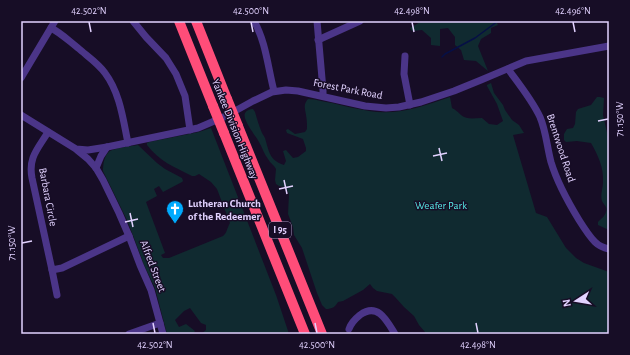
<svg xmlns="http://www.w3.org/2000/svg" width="630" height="355" font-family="'Alegreya Sans',sans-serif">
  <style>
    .green { fill: #102a30 }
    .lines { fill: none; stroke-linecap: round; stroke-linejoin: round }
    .stream { stroke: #060f46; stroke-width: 1.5 }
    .minor { stroke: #4b3588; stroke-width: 7 }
    .highway { stroke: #ff4d79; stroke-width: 10 }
    .highway-bridge { stroke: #ff4d79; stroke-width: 10 }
    .ticks { fill: none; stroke: #e2d2ff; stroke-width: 1.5 }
    .labels { text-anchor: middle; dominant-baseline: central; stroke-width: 3; stroke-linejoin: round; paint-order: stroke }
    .shield { fill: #170d26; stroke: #a597be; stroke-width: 1 }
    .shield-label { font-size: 10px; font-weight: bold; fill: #e2d2ff }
    .street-label { font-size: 11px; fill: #e2d2ff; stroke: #170d26 }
    .poi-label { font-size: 11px; font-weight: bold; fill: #e2d2ff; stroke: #170d26; text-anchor: start }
    .park-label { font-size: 11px; fill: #56e7e4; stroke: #170d26 }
    .neatline { fill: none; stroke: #e2d2ff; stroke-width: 1.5 }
    .ticks-label { font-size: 10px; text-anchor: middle; fill: #e2d2ff }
  </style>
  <rect width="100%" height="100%" fill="#170d26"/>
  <g class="green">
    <polygon points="422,21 496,21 498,25 491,28 491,33 481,39 478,46 488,71 476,61 464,60 461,50 455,45 455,37 448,28 440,29 440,46 431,45 431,38 422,30 412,31 410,28"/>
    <path d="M 491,83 L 494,93 L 503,105 L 505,110 L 512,120 L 519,125 L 524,133 L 513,135 L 536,213 L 547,217 L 566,248 L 576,258 L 584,263 L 609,272 L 609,334 L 425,334 L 425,332 L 419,325 L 414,316 L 404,307 L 395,297 L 392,294 L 377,291 L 373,288 L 370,284 L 363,290 L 343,301 L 338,302 C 335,307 332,309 326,309 L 322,305 L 317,293 L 302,248 L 294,235 L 293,227 L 288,214 L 289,194 L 286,187 L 279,186 L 276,184 L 275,180 L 276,169 C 274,165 270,163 268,159 C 264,154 262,147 259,142 C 256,136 242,120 245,113 C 247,110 250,109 253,109 L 255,112 C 257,119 259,126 262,133 C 263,135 264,136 265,138 C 269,151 269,160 284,165 L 286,161 L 283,151 L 286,150 L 293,158 L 298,157 L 306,151 L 306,148 L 303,139 L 287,133 L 286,130 L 288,129 L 295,134 L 305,132 L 307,129 C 307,125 307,120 306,115 C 305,108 303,105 308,99 C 316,99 324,102 332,103 C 344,106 357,109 369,111 C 397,116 424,106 450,97 L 452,108 C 456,110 458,112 461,115 C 467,120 474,118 482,118 L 489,124 L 497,125 L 503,121 L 497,104 L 487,86 L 487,85 Z"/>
    <path d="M 597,97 L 600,97 L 604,98 L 603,115 L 608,137 L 609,138 L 609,230 L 598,225 L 598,222 C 601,219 605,216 606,212 C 608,207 604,205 602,201 C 600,195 603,188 603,182 C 604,168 598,155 591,143 L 577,141 L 566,142 L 564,140 L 564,134 L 567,129 L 573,128 L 575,124 L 576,112 L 578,109 L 591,105 Z"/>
    <path d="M 211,128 L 276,295 L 289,334 L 201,334 L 206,330 L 206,325 L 201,323 L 190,308 L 184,311 L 175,320 L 179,327 L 186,324 L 195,331 L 193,334 L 167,334 L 155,288 L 144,265 L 134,238 L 127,220 L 103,171 C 103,165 104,155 110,151 C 115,148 132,146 138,145 L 157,163 L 165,169 L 182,178 L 183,181 L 182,182 L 163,192 L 159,186 L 154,189 L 157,196 L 146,202 L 165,253 L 161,255 L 163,258 L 169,258 L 223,236 C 227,233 227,228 230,223 L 217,189 L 211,182 L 199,174 L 195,176 L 192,176 C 174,167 159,161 147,145 L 147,143 L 149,142 L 199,132 Z"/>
  </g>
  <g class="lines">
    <polyline class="stream" points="442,57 445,54 475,38 498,21"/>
    <g class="minor">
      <polyline points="133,21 146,37 166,58 176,74 185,96 190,130"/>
      <path d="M 254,21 C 266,42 268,68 274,91"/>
      <polyline points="317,21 323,90 323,96"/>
      <path d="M 51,28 C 61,33 69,41 78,48 C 87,56 98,63 105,73 C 120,93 123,119 128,143"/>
      <polyline points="318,40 360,21"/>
      <polyline points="405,56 404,74 410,105"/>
      <path d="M 508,69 C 519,84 532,100 540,117 C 546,131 547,147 551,162 C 557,182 568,202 579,220 C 584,228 589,236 595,242 C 599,246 604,248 609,249"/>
      <polyline points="21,78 55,21"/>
      <polyline points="21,115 76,149 88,150 107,147 198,128 226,116 253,101 272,92 286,90 298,91 365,106 386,108 399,107 421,102 454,91 481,80 526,61 609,46"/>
      <path d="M 48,132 C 38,149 28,157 32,178 L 52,270 L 62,268 L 129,236"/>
      <polyline points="77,150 88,159 96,168 103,180 119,213 129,236 140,265 151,290 163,334"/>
      <polyline points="96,168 101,156 107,147"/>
      <polyline points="52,270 57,295"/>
      <path d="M 349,329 C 351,323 355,319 360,315 C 378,302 387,321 395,334"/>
      <polyline points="129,334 160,323"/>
    </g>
    <g class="highway">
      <polyline points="179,21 213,106"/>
      <polyline points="196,21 227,99"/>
      <polyline points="238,126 322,334"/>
      <polyline points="224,133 305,334"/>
    </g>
    <g class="highway-bridge">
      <polyline points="227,99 238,126"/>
      <polyline points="213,106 224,133"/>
    </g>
  </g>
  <path class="ticks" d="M 89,22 L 91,32M 251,22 L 253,32M 412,22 L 414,32M 573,22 L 575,32M 598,121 L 608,119M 439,148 L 442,161M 433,156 L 447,153M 284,180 L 287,194M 279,189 L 293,186M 130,213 L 133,227M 125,222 L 138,219M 22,243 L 32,241M 153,323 L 155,333M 315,323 L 317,333M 476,323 L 478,333"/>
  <defs>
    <g id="church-pin" transform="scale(0.9)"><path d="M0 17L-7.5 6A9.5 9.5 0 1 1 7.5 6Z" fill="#00aafd" stroke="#170d26"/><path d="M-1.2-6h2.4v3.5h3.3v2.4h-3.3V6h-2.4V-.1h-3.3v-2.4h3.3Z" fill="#fff"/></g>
  </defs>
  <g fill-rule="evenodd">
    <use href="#church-pin" x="175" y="209"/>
  </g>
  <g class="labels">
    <rect class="shield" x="269" y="222" width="22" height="16" rx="3"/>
    <g class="shield-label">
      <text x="280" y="230">I 95</text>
    </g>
    <g class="street-label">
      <text transform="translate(348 89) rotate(11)">Forest Park Road</text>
      <text transform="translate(235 129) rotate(68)">Yankee Division Highway</text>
      <text transform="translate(561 148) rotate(72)">Brentwood Road</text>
      <text transform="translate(48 197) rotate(79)">Barbara Circle</text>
      <text transform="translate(153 266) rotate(69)">Alfred Street</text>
    </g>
    <g class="poi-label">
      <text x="188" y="203">Lutheran Church<tspan x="188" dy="13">of the Redeemer</tspan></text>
    </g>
    <g class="park-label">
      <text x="441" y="205">Weafer Park</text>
    </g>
  </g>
  <rect width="630" height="355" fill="none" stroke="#170d26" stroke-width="44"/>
  <g transform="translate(576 301) rotate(258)" stroke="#170d26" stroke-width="3" paint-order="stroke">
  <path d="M0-3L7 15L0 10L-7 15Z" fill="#e2d2ff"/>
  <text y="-6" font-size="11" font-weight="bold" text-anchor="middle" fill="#e2d2ff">N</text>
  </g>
  <rect x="22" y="22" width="586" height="311" class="neatline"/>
  <g class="ticks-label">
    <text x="89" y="14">42.502°N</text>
    <text x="251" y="14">42.500°N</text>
    <text x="412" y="14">42.498°N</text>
    <text x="573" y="14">42.496°N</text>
    <text transform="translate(619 119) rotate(-90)" y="4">71.150°W</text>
    <text transform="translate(11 243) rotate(-90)" y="4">71.150°W</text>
    <text x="155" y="348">42.502°N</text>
    <text x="317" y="348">42.500°N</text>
    <text x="478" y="348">42.498°N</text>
  </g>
</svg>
